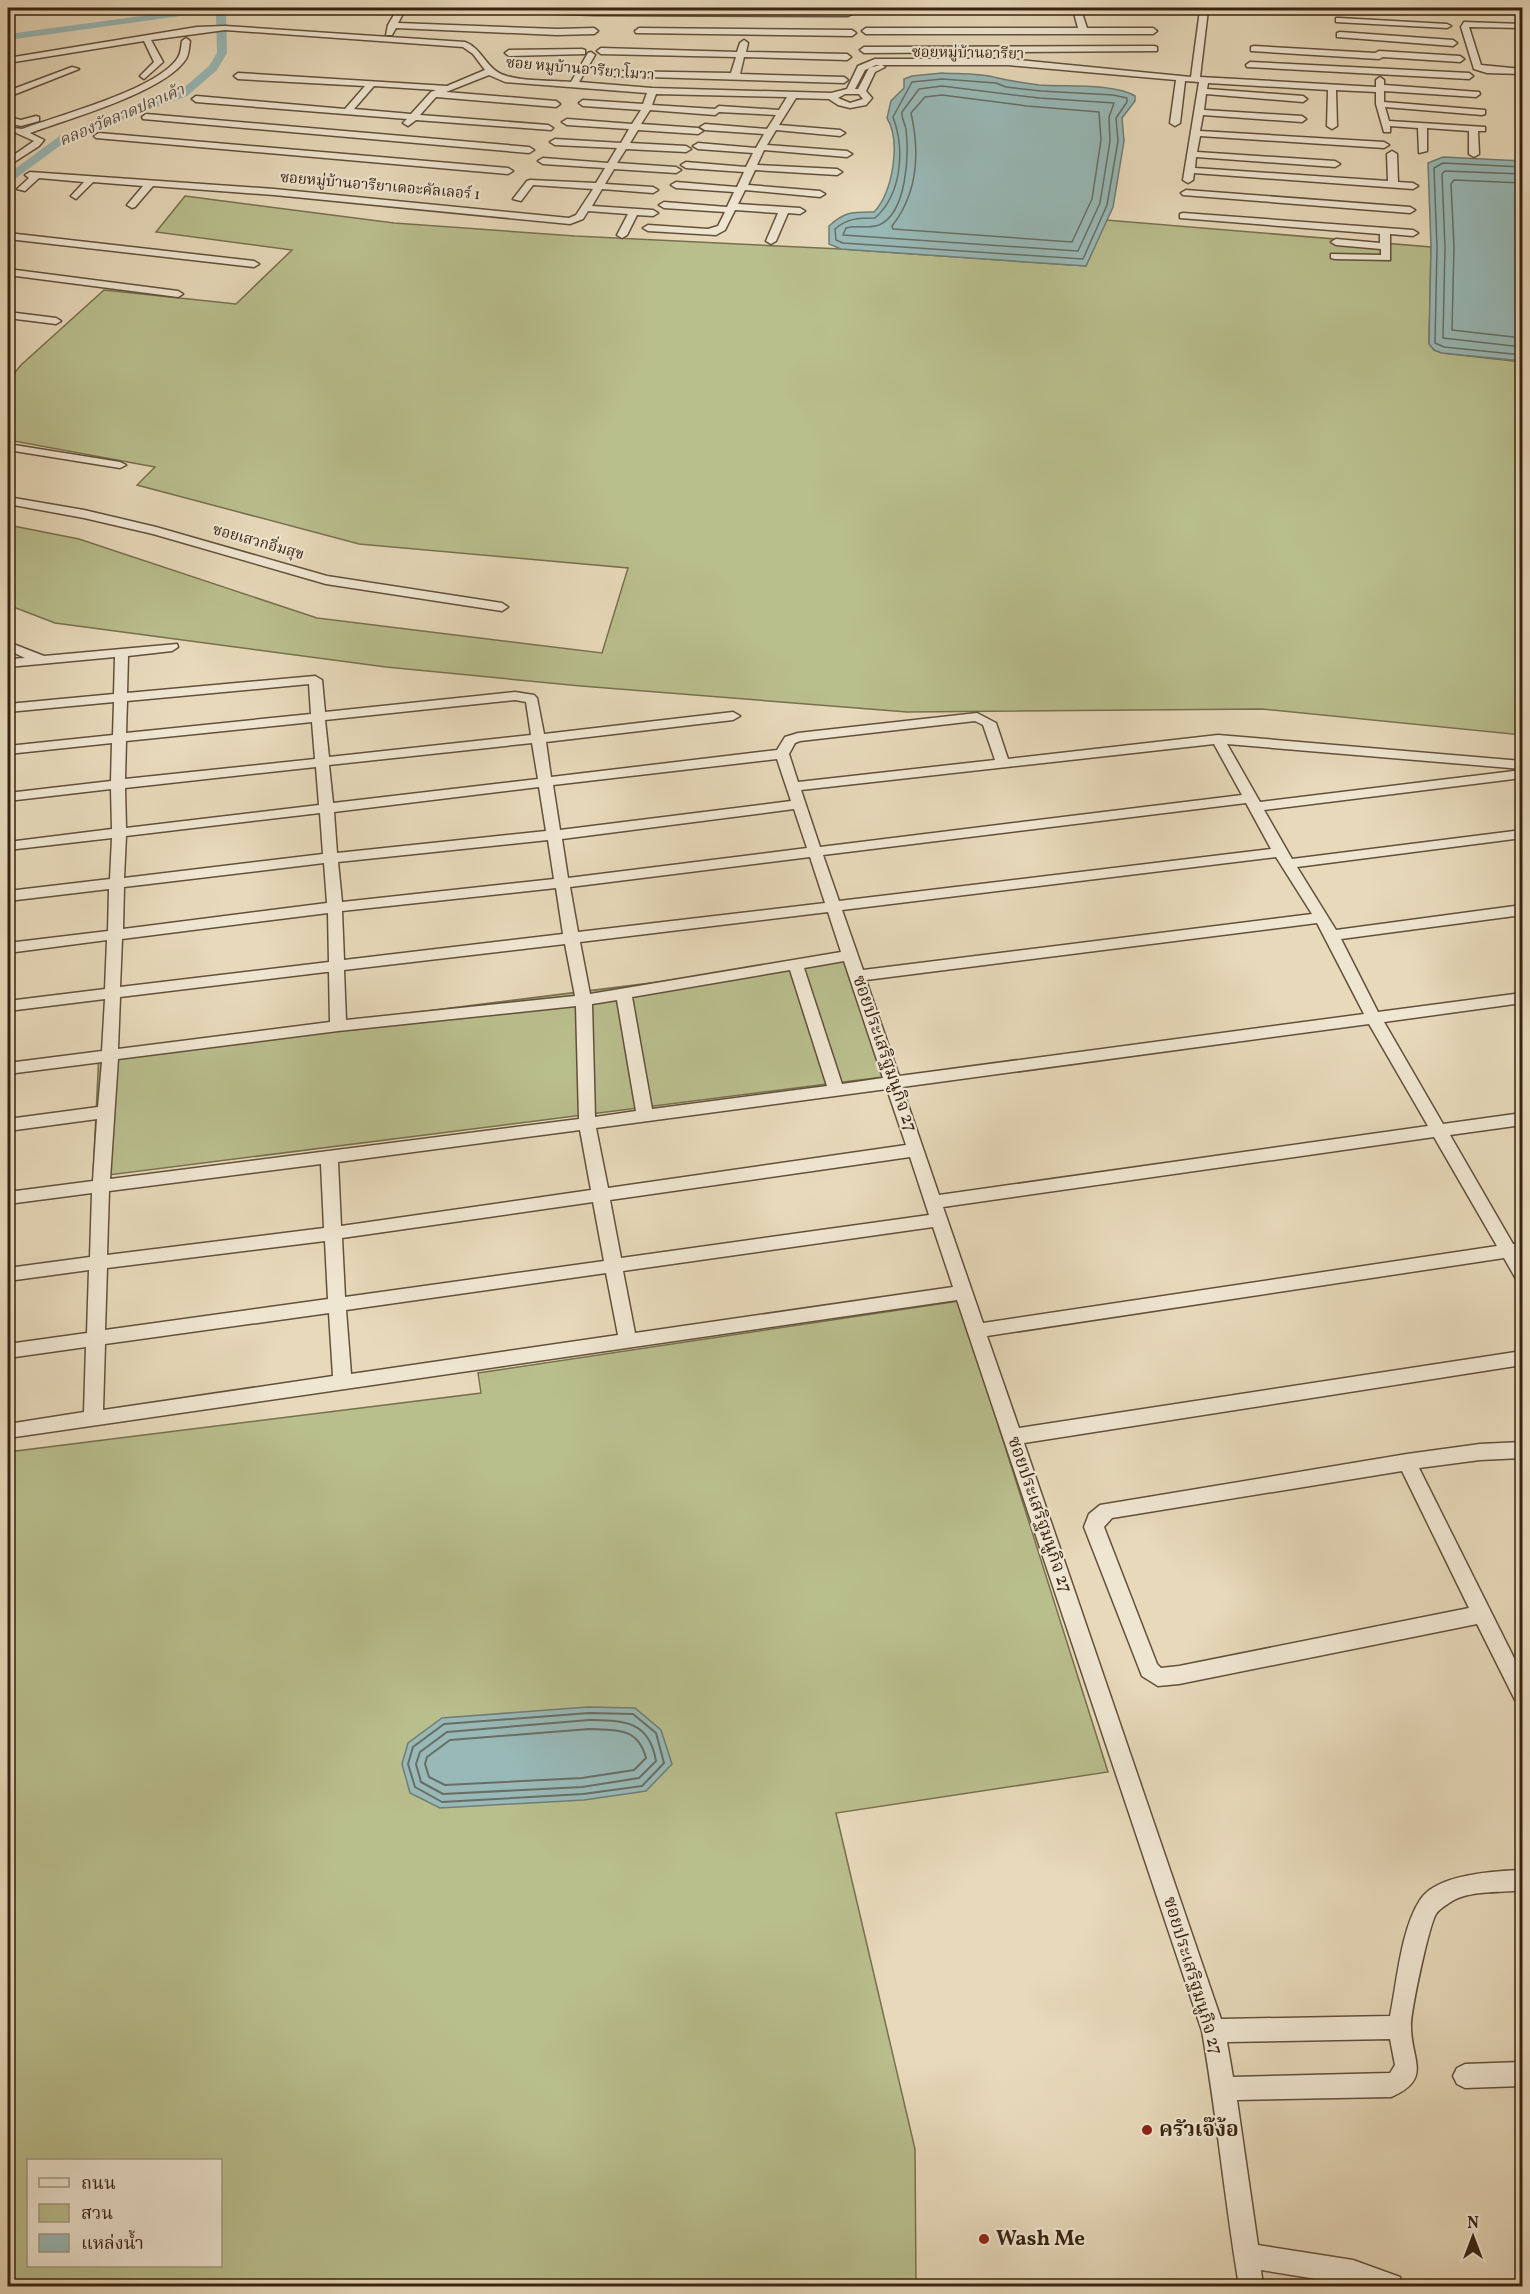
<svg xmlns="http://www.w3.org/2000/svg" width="1530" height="2294" font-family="Vollkorn,'Noto Serif Thai',serif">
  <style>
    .green { fill: #b9be8d; stroke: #78704f; stroke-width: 1.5; fill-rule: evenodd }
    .water { fill: #98b9b7; stroke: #717d75; stroke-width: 1.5 }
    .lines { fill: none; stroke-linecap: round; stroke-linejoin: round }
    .shore-far1 { stroke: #686e64; stroke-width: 1.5 }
    .shore { stroke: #686e64; stroke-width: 2 }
    .canal { fill: #98b9b7; fill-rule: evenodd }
    .street-casing { stroke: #63503b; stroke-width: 3 }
    .street { fill: #efe6d2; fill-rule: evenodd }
    .poi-dot { fill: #8f2418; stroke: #efe6d2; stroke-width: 2 }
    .labels { text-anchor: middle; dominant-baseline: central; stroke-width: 4.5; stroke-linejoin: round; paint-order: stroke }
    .far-street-label { font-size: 15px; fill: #372211; stroke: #efe6d2 }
    .far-water-label { font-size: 16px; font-style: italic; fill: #544f43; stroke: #efe6d2 }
    .street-label { font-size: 18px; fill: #372211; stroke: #efe6d2 }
    .near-poi-label { font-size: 21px; font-weight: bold; fill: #372211; stroke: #efe6d2; text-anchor: start }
  </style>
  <rect width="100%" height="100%" fill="#e7d9ba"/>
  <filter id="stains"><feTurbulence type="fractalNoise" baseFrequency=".00333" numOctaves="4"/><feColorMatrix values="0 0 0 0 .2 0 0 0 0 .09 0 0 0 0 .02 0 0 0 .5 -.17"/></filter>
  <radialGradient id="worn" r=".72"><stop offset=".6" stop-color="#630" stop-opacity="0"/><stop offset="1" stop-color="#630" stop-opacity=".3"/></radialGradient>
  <g class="green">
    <polygon points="185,196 394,223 575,236 841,249 1086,266 1106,220 1431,247 1429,343 1434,350 1442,353 1522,362 1522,735 1262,709 907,712 581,686 386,667 55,623 8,605 8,525 79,539 317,618 602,653 628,568 359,544 137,485 155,467 8,440 8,381 21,365 104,290 236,304 292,250 156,232"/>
    <polygon points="843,959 883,1077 93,1177 99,1052"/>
    <path d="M 959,1301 L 1108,1772 L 836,1813 L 915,2149 L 916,2286 L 8,2286 L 8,1452 L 481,1393 L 478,1373 ZM 28,2160 L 220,2160 L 220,2266 L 28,2266 Z"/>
  </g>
  <g class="water">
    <path d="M 942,73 C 960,74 980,73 998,78 C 1011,81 1024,83 1039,85 C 1064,87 1115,83 1135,96 L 1135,101 L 1122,118 L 1124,141 L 1113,207 L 1086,266 L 841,249 L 829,244 L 829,226 C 845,211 853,212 874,212 C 893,193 901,141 887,118 L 891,101 L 904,88 L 904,79 L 912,76 Z"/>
    <polygon points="1443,157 1522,161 1522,361 1442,353 1434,350 1429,344 1431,247 1428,163"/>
    <polygon points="588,1707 635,1708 661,1730 672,1764 646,1791 584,1800 440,1808 410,1793 402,1764 408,1743 442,1718"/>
  </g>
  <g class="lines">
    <g class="shore-far1">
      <path d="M 942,79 L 996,83 L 1006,87 L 1041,91 L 1113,95 L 1127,98 L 1127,102 L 1116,118 L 1118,141 L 1107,205 L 1083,259 L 843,243 L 836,240 L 835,229 C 847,218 859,218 875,218 C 902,194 905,149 893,117 L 912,82 Z"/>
      <path d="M 942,86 L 1039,98 L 1114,103 L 1109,117 L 1110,141 L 1100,203 L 1078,251 L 843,235 L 846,228 C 856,225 869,229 879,225 C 907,213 909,155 906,129 C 905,123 901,118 902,112 L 919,89 Z"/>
      <path d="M 942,95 L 1027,106 L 1099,112 L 1101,140 L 1092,199 L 1072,242 L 893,229 L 892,226 C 918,193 920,153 911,113 L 925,97 Z"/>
      <polyline points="1522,167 1443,163 1434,168 1437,247 1435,343 1444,347 1522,355"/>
      <polyline points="1522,174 1445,171 1442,174 1445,247 1443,338 1522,347"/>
      <polyline points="1522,183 1454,180 1451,184 1454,247 1452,330 1522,338"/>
    </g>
    <g class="shore">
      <polygon points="589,1713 633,1714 656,1733 664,1763 642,1786 583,1794 442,1802 415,1787 408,1764 413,1747 444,1724"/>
      <path d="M 589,1720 C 624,1721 649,1720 656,1761 L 639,1778 L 582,1787 L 443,1794 L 421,1782 L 416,1764 L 420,1752 L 447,1732 Z"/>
      <path d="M 589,1729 C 616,1730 638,1727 646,1758 L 634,1770 L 582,1778 L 445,1785 L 429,1777 L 425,1764 L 427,1757 L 450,1740 Z"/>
    </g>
    <g class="canal">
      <polygon points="201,8 226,8 227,53 217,70 187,96 69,139 12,181 8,182 8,174 61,135 179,92 209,66 217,53 216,11 8,40 8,34"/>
      <polygon points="1359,8 1522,10 1522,16 1364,11"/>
    </g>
    <g class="street-casing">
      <g id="street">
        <polygon points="398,8 406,8 398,23 557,29 594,28 598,31 594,34 557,35 396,28 392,35 386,35 388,25"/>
        <polygon points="444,8 848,12 852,14 848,16 594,15 448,10"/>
        <path d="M 1204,8 L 1208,10 L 1200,77 L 1376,87 L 1376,80 L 1380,77 L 1384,80 L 1384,85 L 1479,92 L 1480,94 L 1476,97 L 1384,91 L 1384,102 L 1485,110 L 1485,114 L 1482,115 L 1385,107 L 1389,121 L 1485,127 L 1485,131 L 1478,131 L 1479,154 L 1474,157 L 1469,154 L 1469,131 L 1427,128 L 1427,151 L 1419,153 L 1418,128 L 1390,126 L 1390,132 L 1384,132 L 1376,104 L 1376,92 L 1336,90 L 1337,126 L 1332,129 L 1327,126 L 1328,90 L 1208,83 L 1207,89 L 1303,96 L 1307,99 L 1303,102 L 1206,94 L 1204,110 L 1302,116 L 1306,119 L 1302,122 L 1203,115 L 1200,131 L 1384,142 L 1389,145 L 1384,148 L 1200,136 L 1197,152 L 1335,161 L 1340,164 L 1335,167 L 1196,157 L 1195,168 L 1388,181 L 1387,154 L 1392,151 L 1397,154 L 1398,182 L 1413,183 L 1418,186 L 1413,189 L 1194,173 L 1193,180 L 1188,183 L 1183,180 L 1199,82 L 1185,81 L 1180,123 L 1175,126 L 1170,123 L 1176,80 L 1008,65 L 882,65 L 885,67 L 875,72 L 866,91 L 872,98 L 866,105 L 850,108 L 838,105 L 829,99 L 796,98 L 779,125 L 840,130 L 845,133 L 840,136 L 776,130 L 767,145 L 847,151 L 852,154 L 847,157 L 764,150 L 757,165 L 837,169 L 842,172 L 837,175 L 755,170 L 748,185 L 820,191 L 825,194 L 820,197 L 745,190 L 738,204 L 800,208 L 805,211 L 800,214 L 788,213 L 776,241 L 771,244 L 766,241 L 778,213 L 735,210 L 725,230 L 716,235 L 648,231 L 643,228 L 648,225 L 708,229 L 718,226 L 725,212 L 664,208 L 659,205 L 664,202 L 727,207 L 734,192 L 676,188 L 671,185 L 676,182 L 737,187 L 744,172 L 686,168 L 681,165 L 686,162 L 746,167 L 753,153 L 698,149 L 693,146 L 698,143 L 756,148 L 764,134 L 705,130 L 700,127 L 705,124 L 767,129 L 776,115 L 719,112 L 715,115 L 650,110 L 641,124 L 698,128 L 703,131 L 698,134 L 638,130 L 630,143 L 686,146 L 691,149 L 686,152 L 626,149 L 617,163 L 676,167 L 681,170 L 676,173 L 614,169 L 605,184 L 653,187 L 658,190 L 653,193 L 602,189 L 592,206 L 653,210 L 658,213 L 653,216 L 637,215 L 627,235 L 622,238 L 617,235 L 628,214 L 588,211 L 583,219 L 570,224 L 274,195 L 153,186 L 135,207 L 132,208 L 127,205 L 143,186 L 93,182 L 76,199 L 71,196 L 84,182 L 39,178 L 25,191 L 17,189 L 29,178 L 25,175 L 30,172 L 274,189 L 569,218 L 576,215 L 593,189 L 533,185 L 521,201 L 513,199 L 527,181 L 530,180 L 596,183 L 605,168 L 543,164 L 538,161 L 543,158 L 608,163 L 617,148 L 555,145 L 550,142 L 555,139 L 621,143 L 629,129 L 567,125 L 562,122 L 567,119 L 632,124 L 641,110 L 583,106 L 579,103 L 583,100 L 643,104 L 647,93 L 505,82 L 489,75 L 446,92 L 556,101 L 560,104 L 556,107 L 436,97 L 420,115 L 548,125 L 553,128 L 551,130 L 416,120 L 408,126 L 403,123 L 407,119 L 196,102 L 192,99 L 196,96 L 345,109 L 365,86 L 238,79 L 234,76 L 238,73 L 447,86 L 485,70 L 473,54 L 463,47 L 225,30 L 151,40 L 163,62 L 144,79 L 140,76 L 154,62 L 144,41 L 8,63 L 8,58 L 197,27 L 225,26 L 465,42 C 480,48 484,62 496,71 C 509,82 553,80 571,82 L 588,53 L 591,52 L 595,55 L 579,82 L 652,88 L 831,93 L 847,89 L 858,66 L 875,59 L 1008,59 L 1191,77 L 1200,10 ZM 876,65 L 880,65 L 869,68 L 858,89 L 855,89 L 865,70 ZM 374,86 L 436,90 L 431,92 L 411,114 L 354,109 ZM 656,94 L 787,97 L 779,110 L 719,106 L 715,109 L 652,105 ZM 845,94 L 859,94 L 863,99 L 850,103 L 838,98 Z"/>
        <polygon points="860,9 977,9 981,11 977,13 857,13 857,9"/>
        <polygon points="1019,9 1125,9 1125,13 1082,13 1087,28 1153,28 1157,31 1153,34 866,34 862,31 866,28 1078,28 1074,13 1016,13 1016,9"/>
        <polygon points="1339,18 1447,24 1451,26 1447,28 1336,22 1336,18"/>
        <polygon points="1464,22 1522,24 1522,28 1469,27 1481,65 1522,69 1522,74 1487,73 1474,69 1461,27"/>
        <polygon points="639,28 852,30 856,33 852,36 636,33 635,31"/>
        <polygon points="1340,32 1453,40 1457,43 1453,46 1337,37 1337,33"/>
        <path d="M 186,38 L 190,41 C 189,47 189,54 186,59 C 165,92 68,119 30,133 L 44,140 L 39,146 L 8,166 L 8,159 L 34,141 L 14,132 L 14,128 L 22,129 C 60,115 155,90 177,59 C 181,54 181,47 182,41 Z"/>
        <polygon points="744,40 748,43 746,52 847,54 851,57 847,60 744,57 740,74 844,77 848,80 844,83 615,76 612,75 612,71 731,73 736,57 601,54 597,51 601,48 737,52 740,43"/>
        <polygon points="1154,46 1157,47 1157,51 864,53 860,50 864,47"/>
        <polygon points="1254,46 1375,53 1379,51 1460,56 1464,59 1460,62 1383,57 1379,59 1251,51 1251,47"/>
        <polygon points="582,49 585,50 585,54 509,56 505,53 509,50"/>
        <polygon points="1250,62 1469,73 1473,76 1469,79 1247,67 1246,65"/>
        <polygon points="72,67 79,69 8,97 8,91"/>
        <polygon points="146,114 529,147 534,150 529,153 143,119 142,117"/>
        <polygon points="36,116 39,117 39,121 21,126 8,123 8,117 21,120"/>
        <polygon points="99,133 508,168 513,171 508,174 96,138 94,136"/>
        <polygon points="1186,190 1410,207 1415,210 1410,213 1183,195 1181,193"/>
        <polygon points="1183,213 1413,230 1418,233 1413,236 1390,234 1390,260 1335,259 1331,258 1331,254 1381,255 1381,249 1336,245 1331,242 1336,239 1380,243 1380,234 1180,218 1180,214"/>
        <polygon points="8,233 254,261 259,264 254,267 8,239"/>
        <polygon points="8,269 178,291 183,294 178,297 8,275"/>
        <polygon points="8,312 56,318 61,321 56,324 8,318"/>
        <polygon points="8,444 120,462 126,465 120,468 8,450"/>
        <polygon points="8,497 84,510 156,527 327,576 502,603 508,607 502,611 326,584 153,534 84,518 8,504"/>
        <path d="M 8,642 L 44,656 L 177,644 L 178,647 L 172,651 L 128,656 L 127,693 L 315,676 L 322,680 L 325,712 L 515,692 L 534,695 L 537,698 L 544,734 L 733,712 L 740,716 L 733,720 L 546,742 L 551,777 L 777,750 L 785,737 L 798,733 L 977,713 L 996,723 L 1008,759 L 1218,735 L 1522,761 L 1522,769 L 1227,744 L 1260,802 L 1522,770 L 1522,778 L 1264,810 L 1292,859 L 1522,830 L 1522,838 L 1297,867 L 1336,930 L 1522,905 L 1522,915 L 1341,939 L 1378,1012 L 1522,993 L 1522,1003 L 1384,1022 L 1443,1124 L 1522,1113 L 1522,1125 L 1450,1135 L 1513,1244 L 1522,1243 L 1522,1255 L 1520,1256 L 1522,1260 L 1522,1280 L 1516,1279 L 1504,1258 L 987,1336 L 1019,1428 L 1522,1351 L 1522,1365 L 1024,1443 L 1221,2019 L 1390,2016 C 1397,1982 1401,1929 1420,1900 C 1436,1874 1495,1871 1522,1870 L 1522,1890 C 1501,1893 1474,1890 1454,1900 C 1449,1903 1439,1909 1436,1914 C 1429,1925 1410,2014 1411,2027 C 1411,2060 1433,2079 1391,2097 L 1237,2100 L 1258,2245 L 1353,2260 L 1400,2277 L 1403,2286 L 1359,2286 L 1261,2270 L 1263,2286 L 1239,2286 C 1225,2203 1217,2116 1202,2031 L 957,1300 L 8,1438 L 8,1424 L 84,1412 L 86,1347 L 8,1358 L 8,1344 L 87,1333 L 89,1270 L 8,1281 L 8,1268 L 90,1257 L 92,1193 L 8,1204 L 8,1192 L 93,1181 L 97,1119 L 8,1131 L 8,1119 L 98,1107 L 102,1062 L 8,1074 L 8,1063 L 102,1051 L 105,999 L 8,1011 L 8,1001 L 105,989 L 107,940 L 8,953 L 8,943 L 108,931 L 109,889 L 8,901 L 8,891 L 110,879 L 112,838 L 8,850 L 8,842 L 112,829 L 111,789 L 8,801 L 8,793 L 111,781 L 112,743 L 8,754 L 8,746 L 113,735 L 114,702 L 8,712 L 8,704 L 114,694 L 115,657 L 8,667 L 8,659 L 25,658 L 8,650 ZM 309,684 L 311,714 L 126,733 L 127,701 ZM 515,700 L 526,702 L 531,735 L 329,757 L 325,720 ZM 975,721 L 983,725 L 995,760 L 798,782 L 789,754 L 795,743 L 800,741 ZM 312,722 L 315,759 L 125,779 L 126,741 ZM 532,743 L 538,779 L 333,803 L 329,765 ZM 1214,744 L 1242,795 L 820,847 L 801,790 ZM 777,759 L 791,801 L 560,830 L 553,785 ZM 316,767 L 319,805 L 126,828 L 125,788 ZM 539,787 L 546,831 L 337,853 L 334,812 ZM 1246,803 L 1271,849 L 839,901 L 823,855 ZM 794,809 L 807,848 L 568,878 L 562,839 ZM 320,813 L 323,854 L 124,878 L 126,836 ZM 548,840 L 554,879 L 342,902 L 338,862 ZM 810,857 L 825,903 L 578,932 L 570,887 ZM 1276,857 L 1312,914 L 863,970 L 842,910 ZM 324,863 L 327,903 L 123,929 L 124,887 ZM 556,888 L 563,934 L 344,960 L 342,911 ZM 828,912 L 841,952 L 590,994 L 580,942 ZM 328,913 L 329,962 L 120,987 L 122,939 ZM 1317,923 L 1364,1014 L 899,1076 L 866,980 ZM 565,944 L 575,996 L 346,1020 L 344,970 ZM 844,961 L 883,1078 L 842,1084 L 804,968 ZM 790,970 L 827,1086 L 652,1109 L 632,997 ZM 326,972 L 329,972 L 330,1022 L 118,1049 L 120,997 ZM 617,1000 L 636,1111 L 595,1117 L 592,1004 ZM 576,1006 L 579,1119 L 110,1179 L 118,1059 L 338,1031 ZM 1369,1024 L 1428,1126 L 939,1195 L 902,1087 ZM 887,1089 L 906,1145 L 608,1188 L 596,1128 ZM 580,1130 L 591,1190 L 341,1226 L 338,1162 ZM 1434,1137 L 1497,1246 L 983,1323 L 943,1207 ZM 910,1157 L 929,1215 L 621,1258 L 610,1200 ZM 321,1164 L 324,1228 L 107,1255 L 109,1191 ZM 593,1202 L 604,1261 L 345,1297 L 342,1238 ZM 933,1227 L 953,1287 L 635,1333 L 623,1271 ZM 325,1241 L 328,1299 L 105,1330 L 107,1268 ZM 606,1273 L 618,1335 L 351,1374 L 346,1310 ZM 329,1313 L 333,1376 L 103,1410 L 105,1344 ZM 1390,2039 L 1395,2065 L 1390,2073 L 1233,2077 L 1227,2042 Z"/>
        <path d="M 1522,1442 L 1522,1458 L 1480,1460 L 1419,1468 L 1522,1674 L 1522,1703 L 1515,1700 L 1477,1624 L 1179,1684 L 1158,1686 L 1142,1676 L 1084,1527 L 1089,1514 L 1100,1505 L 1407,1454 L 1480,1444 ZM 1402,1471 L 1469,1608 L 1179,1666 L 1161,1668 L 1157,1664 L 1104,1527 L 1112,1518 Z"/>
        <polygon points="1522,2062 1522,2086 1465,2088 1457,2084 1453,2076 1457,2068 1465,2064"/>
      </g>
    </g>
    <use href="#street" class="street"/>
  </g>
  <g class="poi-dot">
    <circle cx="1147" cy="2130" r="6"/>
    <circle cx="984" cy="2239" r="6"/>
  </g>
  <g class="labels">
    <g class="far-street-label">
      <text transform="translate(968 54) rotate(1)">ซอยหมู่บ้านอารียา</text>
      <text transform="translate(580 70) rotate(5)">ซอย หมูบ้านอารียา โมวา</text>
      <text transform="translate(380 187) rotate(5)">ซอยหมู่บ้านอารียาเดอะคัลเลอร์ 1</text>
      <text transform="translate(258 543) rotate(16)">ซอยเสวกอิ่มสุข</text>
    </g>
    <g class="far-water-label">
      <text transform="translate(122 116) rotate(-23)">คลองวัดลาดปลาเค้า</text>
    </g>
    <g class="street-label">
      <text transform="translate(884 1054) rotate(71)">ซอยประเสริฐมนูกิจ 27</text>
      <text transform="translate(1039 1515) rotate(71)">ซอยประเสริฐมนูกิจ 27</text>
      <text transform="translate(1192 1976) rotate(73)">ซอยประเสริฐมนูกิจ 27</text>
    </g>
    <g class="near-poi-label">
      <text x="1159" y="2130">ครัวเจ๊ง้อ</text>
      <text x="996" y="2239">Wash Me</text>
    </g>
  </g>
  <rect width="1530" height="2294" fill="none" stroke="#e7d9ba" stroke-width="30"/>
  <rect x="9" y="9" width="1512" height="2276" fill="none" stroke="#372211" stroke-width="3"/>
  <rect x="15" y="15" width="1500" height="2264" fill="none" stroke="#372211" stroke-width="1.5"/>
  <rect x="27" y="2159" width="195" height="108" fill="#efe6d2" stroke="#a59885" stroke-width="1.5"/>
  <rect x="39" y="2178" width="30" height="9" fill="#efe6d2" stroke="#a59885" stroke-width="1.5"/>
  <text x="81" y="2189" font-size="18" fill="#372211">ถนน</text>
  <rect x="39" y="2204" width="30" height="18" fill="#b9be8d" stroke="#a59885" stroke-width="1.5"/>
  <text x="81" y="2219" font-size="18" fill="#372211">สวน</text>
  <rect x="39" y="2234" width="30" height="18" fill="#98b9b7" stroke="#a59885" stroke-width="1.5"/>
  <text x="81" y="2249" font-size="18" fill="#372211">แหล่งน้ำ</text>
  <g transform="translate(1473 2237)" stroke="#efe6d2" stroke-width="4.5" paint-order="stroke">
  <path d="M0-4.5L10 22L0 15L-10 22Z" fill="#372211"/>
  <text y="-9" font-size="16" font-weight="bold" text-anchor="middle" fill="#372211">N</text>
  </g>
  <rect width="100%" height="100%" filter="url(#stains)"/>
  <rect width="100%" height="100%" fill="url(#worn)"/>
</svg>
